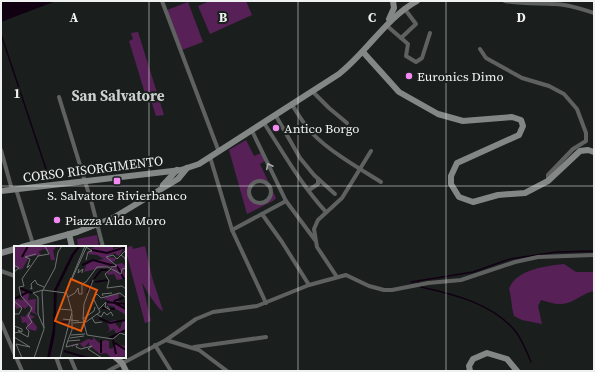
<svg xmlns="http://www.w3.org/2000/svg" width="595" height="372" font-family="'Source Serif 4',serif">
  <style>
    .green { fill: #572157; fill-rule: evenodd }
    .water { fill: #110012 }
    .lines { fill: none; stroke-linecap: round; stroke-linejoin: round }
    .stream { stroke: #110012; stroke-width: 1.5 }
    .street { stroke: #5f6161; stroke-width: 4 }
    .secondary { stroke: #838887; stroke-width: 6 }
    .oneway { stroke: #a7aaa9 }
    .grid { fill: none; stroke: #eff2f1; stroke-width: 1; stroke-opacity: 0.55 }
    .poi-dot { fill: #f28af2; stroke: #1a1f1e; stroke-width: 1.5 }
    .labels { text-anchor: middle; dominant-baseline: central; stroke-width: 4; stroke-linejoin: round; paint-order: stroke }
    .poi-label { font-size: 13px; fill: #eff2f1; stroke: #1a1f1e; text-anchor: start }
    .street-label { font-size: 13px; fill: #eff2f1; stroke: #1a1f1e }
    .quarter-label { font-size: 15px; font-weight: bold; fill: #cad1cf; stroke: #1a1f1e }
    .inset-river { fill: none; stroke: #110012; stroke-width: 2 }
    .inset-road { fill: none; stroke: #6f7372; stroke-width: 1 }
    .view { fill: #e8590c; fill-opacity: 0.15; stroke: #e8590c; stroke-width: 2 }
    .inset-edge { fill: none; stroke: #eff2f1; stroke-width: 2 }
    .grid-label { font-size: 13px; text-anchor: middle; font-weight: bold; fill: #eff2f1; stroke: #1a1f1e; stroke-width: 4; stroke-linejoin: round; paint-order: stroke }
  </style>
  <rect width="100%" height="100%" fill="#1a1f1e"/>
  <g class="green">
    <polygon points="210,1 246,1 252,15 210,34 198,6"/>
    <polygon points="188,2 203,42 182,50 167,10"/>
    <polygon points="138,32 164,115 156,116 151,100 147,100 129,41 133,39 131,33"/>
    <path d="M 246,140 L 254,156 L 261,153 L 265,161 L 260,164 L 276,198 L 273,201 L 247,214 L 229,150 ZM 260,181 L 267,184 L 270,191 L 268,199 L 259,203 L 252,200 L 249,193 L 251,185 Z"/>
    <polygon points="97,235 99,247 78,247 77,239"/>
    <path d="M 132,246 L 133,249 L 145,246 L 152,277 L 163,311 C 157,309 146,289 142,283 L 151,321 L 145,323 L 125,248 Z"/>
    <path d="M 564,264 L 576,272 L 594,272 L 594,291 C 583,293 576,301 567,303 C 558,306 549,302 541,300 L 538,306 L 542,324 L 522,320 L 514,316 C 511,306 512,299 509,289 C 516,269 547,266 564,264 Z"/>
  </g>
  <polygon class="water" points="1,1 56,1 1,22"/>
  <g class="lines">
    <g class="stream">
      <polyline points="1,34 50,181"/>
      <polyline points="411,282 473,272 510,259 556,252 594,251"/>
      <path d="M 418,282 L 421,287 C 453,294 494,304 516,332 C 522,340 527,352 531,362"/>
    </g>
    <g class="street">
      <polyline points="162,1 219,152"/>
      <path d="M 505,1 C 522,4 538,3 555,4 C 568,4 581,9 594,13"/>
      <polyline points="386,25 408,44 406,56 416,62 422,58 430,33"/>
      <polyline points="401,38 416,24 404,8"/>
      <polyline points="480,49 486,58 522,78 549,86 564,94 577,109 586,133 586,141 573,149 548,175 548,181"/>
      <polyline points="313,92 329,108 347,123"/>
      <polyline points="59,97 92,204 103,247"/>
      <path d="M 292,105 C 299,115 304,125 312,133 C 329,151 360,169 381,182"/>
      <polyline points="276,116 300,158 314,175 335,194"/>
      <path d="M 264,123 C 284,154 302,186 326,212"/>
      <polyline points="252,131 286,201 315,240"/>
      <polyline points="1,150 12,190"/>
      <polyline points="210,157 232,230 266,303"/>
      <circle cx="260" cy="192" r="11"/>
      <polyline points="16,189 33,244"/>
      <polyline points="309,190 318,184 318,179"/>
      <polyline points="262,214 282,242 309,285"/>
      <polyline points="232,230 286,201"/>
      <polyline points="1,271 15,276"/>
      <polyline points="337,277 317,247 314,229 318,220 342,198 371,151"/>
      <polyline points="1,322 15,355"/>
      <polyline points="166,340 196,319 213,312 257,306 309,285 346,275 369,286 384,290 392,290 428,283 461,280 515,262 538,257 594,255"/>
      <polyline points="155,345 171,371"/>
      <polyline points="194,347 266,337"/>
      <polyline points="16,357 22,371"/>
      <polyline points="56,357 61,371"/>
      <polyline points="70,357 76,371"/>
      <polyline points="108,371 166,340 199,350 227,371"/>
    </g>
    <g class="secondary">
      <polyline points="389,19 394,8 393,1"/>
      <polyline points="363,52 399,92 438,114 463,121 512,117 521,120 523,126 519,135 457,163 451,176 451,184 459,197 473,202 498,195 525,193 548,181 580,151 588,150 594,152"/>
      <polyline points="163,185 177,170"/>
      <path d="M 1,191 L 181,170 L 199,164 L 339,74 C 368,51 385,19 417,1"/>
      <polyline points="69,234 72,247"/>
      <polyline points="22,247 77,232 113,218 178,179 187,168"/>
      <polyline points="1,253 15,249"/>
      <polyline points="115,357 122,363 126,371"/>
      <polyline points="470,371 469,366 473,359 487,353 507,359 517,371"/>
    </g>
  </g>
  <defs><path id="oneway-chevron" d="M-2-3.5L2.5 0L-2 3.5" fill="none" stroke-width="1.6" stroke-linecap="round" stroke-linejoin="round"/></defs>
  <use class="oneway" href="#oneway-chevron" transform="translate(269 166) rotate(-116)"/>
  <path class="grid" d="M 149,1 L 149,371M 298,1 L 298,371M 446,1 L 446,371M 1,186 L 594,186"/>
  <g class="poi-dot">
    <circle cx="409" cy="76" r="4"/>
    <circle cx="276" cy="128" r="4"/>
    <rect x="113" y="177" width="8" height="8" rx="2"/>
    <circle cx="57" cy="220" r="4"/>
  </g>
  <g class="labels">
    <g class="poi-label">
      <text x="417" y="76">Euronics Dimo</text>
      <text x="284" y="128">Antico Borgo</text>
      <text x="117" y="195" text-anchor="middle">S. Salvatore Rivierbanco</text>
      <text x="65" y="220">Piazza Aldo Moro</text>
    </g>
    <g class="street-label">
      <text transform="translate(93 169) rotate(-7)">CORSO RISORGIMENTO</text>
    </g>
    <g class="quarter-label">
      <text x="118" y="95">San Salvatore</text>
    </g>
  </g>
  <g transform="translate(14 246)">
    <rect width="112" height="112" fill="#1a1f1e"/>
    <path d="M 0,0 L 42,1 L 39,5 L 41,14 L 37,14 L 35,6 L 30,3 L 24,6 L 27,8 L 23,11 L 23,9 L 15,11 L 9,22 L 6,24 L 2,21 L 0,24 ZM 99,0 L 99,3 L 111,0 L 105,10 L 100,7 L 93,11 L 102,12 L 101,15 L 97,16 L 100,19 L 108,17 L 112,20 L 110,25 L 112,32 L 103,34 L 100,28 L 94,29 L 93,27 L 100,23 L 94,20 L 70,26 L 72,19 L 78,15 L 90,13 L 83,9 L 74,8 L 77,3 L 82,0 ZM 8,45 L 15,48 L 14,54 L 22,53 L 21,66 L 24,69 L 17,66 L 15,59 L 11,63 L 9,61 L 2,63 L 0,53 L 9,54 ZM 105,47 L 104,55 L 110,58 L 108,60 L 112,63 L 112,69 L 102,63 L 99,65 L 101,61 L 94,59 L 93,56 L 96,55 L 89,52 ZM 15,65 L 15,68 L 21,71 L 17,73 L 23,81 L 22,85 L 14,83 L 12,76 L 8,77 L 7,70 L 11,71 ZM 102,74 L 101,77 L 106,83 L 109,74 L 112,74 L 112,86 L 102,88 L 100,83 L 92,87 L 96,84 L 93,76 ZM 79,91 L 85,97 L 91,94 L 95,95 L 95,102 L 98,103 L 101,98 L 112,100 L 112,110 L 98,112 L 92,107 L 86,108 L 75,99 L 75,96 L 70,102 L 66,98 L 59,100 L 59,102 L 57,99 L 67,97 L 74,93 L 79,94 Z" fill="#572157"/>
    <path d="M 64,0 L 67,0 L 60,9 L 43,44 L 41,88 L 36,112 L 33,112 L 39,82 L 40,44 L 57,9 Z" fill="#110012"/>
    <path class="inset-river" d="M 78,4 L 93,7 L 112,1M 8,11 L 14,0M 68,19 L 79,14 L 101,20M 103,20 L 110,33M 80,33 L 87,24 L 94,24M 81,36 L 94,34M 6,42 L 18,47M 73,47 L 78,35M 0,53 L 14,46M 100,55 L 112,51M 92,56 L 112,58M 99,56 L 112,63M 88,62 L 101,63M 85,72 L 96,77 L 112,74M 41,76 L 54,76M 98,90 L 102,108M 95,92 L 112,84M 87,94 L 87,107M 101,97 L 112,104M 50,105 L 74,112"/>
    <path class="inset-road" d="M 112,4 L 107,9 L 111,12 L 112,18M 72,14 L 74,6 L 78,5 L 72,1M 0,19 L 5,22 L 0,26M 16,19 L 13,22 L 16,13 L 11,11 L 22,8M 97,21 L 103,20 L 92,11 L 99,9 L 103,13 L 107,9M 65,23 L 64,27 L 69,23 L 68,27M 97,23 L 91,28 L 95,35 L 93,42 L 108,40 L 112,43M 58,33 L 73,0M 16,42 L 18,43 L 17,38 L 21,34 L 23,38 L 30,41M 29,44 L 19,47 L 24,51 L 24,68 L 30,82M 29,44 L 52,47M 52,46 L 71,0M 89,50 L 88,48 L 98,47M 54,51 L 61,47 L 64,42 L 65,48 L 68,48 L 68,38 L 72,36 L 83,21 L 94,21 L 107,28 L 108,23 L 112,22M 0,55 L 8,62 L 5,68 L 0,68M 81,61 L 80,65 L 69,73 L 73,89 L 99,93 L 106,87 L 112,89M 45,63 L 57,64M 85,63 L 92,56 L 91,61 L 96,64 L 93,60M 83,68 L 87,71 L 90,66 L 93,69 L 97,66 L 99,70M 78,72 L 81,77 L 88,76M 49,73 L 65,75M 69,73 L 70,58 L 79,34M 59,77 L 72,76 L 86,66 L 79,52 L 83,48 L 87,52 L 106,47 L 111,51 L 112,57M 0,80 L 8,83 L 8,86 L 4,84 L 6,86M 0,87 L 5,86 L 14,91 L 15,85 L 12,82 L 18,76 L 14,70 L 18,62 L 7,50 L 5,41 L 10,40 L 8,33 L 24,10 L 35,8 L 31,0M 57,89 L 71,88M 0,91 L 16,101 L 2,98 L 8,112M 56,92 L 70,90M 54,94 L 52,101 L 64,98 L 62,101 L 67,103 L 78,100 L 74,103 L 88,112M 54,94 L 58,84 L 58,68M 54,95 L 66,94M 20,112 L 30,83 L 28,46 L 41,22 L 44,6 L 48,0M 46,112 L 58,66 L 52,45"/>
    <path class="view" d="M 57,33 L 83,44 L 67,85 L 41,75 Z"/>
    <rect width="112" height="112" class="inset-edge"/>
  </g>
  <g class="grid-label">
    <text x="74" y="22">A</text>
    <text x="223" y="22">B</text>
    <text x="372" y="22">C</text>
    <text x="521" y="22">D</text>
    <text x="17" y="98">1</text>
  </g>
  <rect width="595" height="372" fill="none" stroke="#eff2f1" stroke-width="4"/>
</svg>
